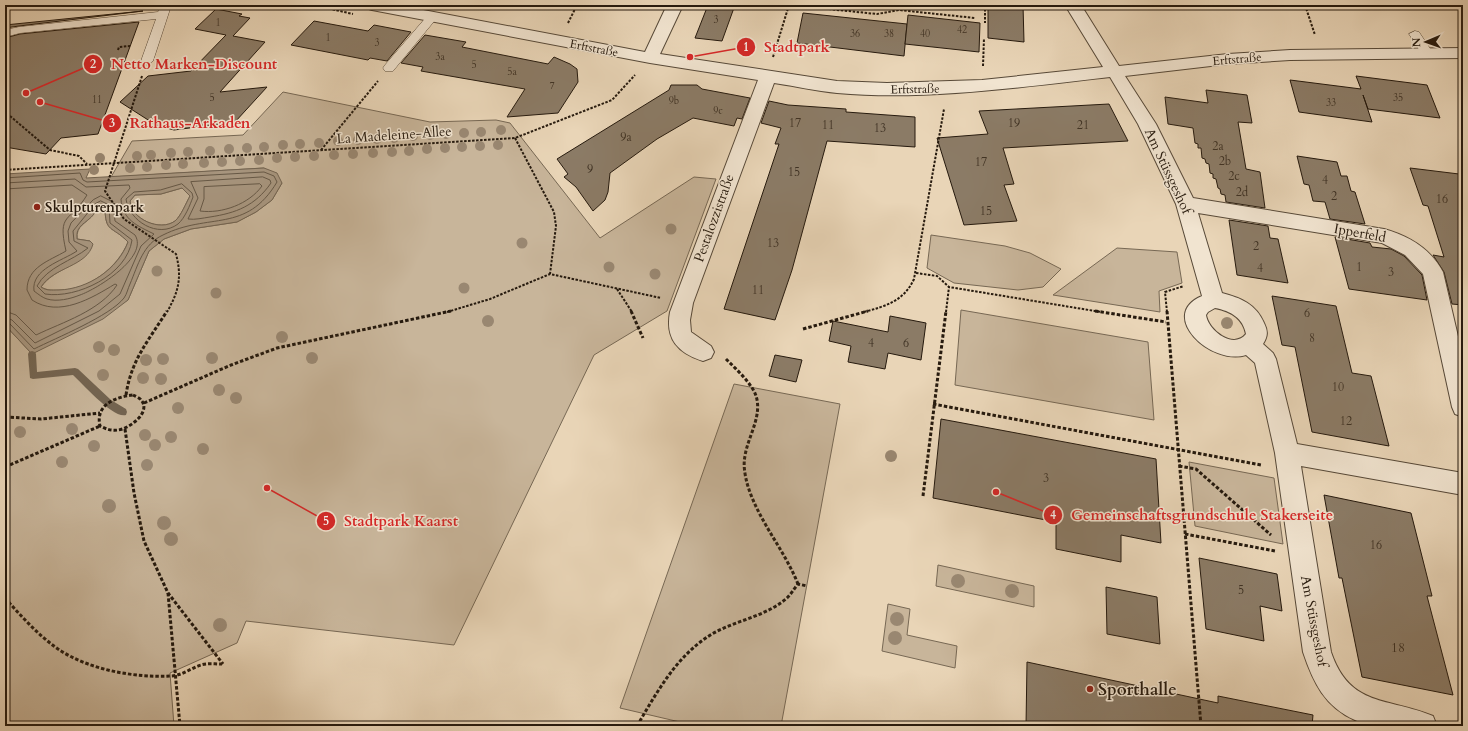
<svg xmlns="http://www.w3.org/2000/svg" width="1468" height="731" font-family="Cardo,serif">
  <style>
    .green { fill: #c8b59a; stroke: #776854 }
    .water { fill: #a7957e; stroke: #736451; fill-rule: evenodd }
    .lines { fill: none; stroke-linecap: round; stroke-linejoin: round }
    .shore { stroke: #665846; stroke-width: 1 }
    .stream { fill: #736451; fill-rule: evenodd }
    .building { fill: #8b7b66; stroke: #261a0e }
    .lane-casing { stroke: #574938; stroke-width: 1 }
    .street-casing { stroke: #574938; stroke-width: 2 }
    .path-far1 { stroke: #261a0e; stroke-width: 2; stroke-dasharray: 2.5 1.5; stroke-linecap: butt }
    .path { stroke: #261a0e; stroke-width: 3; stroke-dasharray: 3.5 2; stroke-linecap: butt }
    .lane { fill: #f1e4d0; fill-rule: evenodd }
    .street { fill: #f1e4d0; fill-rule: evenodd }
    .tree { fill: #998771 }
    .poi-dot { fill: #8f2418; stroke: #f1e4d0; stroke-width: 1.5 }
    .labels { text-anchor: middle; dominant-baseline: central; stroke-width: 3; stroke-linejoin: round; paint-order: stroke }
    .far-number-label { font-size: 10px; fill: #3f3224 }
    .far-street-label { font-size: 12px; fill: #261a0e; stroke: #f1e4d0 }
    .number-label { font-size: 12px; fill: #3f3224 }
    .street-label { font-size: 14px; fill: #261a0e; stroke: #f1e4d0 }
    .poi-label { font-size: 14px; font-weight: bold; fill: #261a0e; stroke: #f1e4d0; text-anchor: start }
    .near-number-label { font-size: 14px; fill: #3f3224 }
    .near-poi-label { font-size: 17px; font-weight: bold; fill: #261a0e; stroke: #f1e4d0; text-anchor: start }
    .leader { fill: none; stroke: #d62828; stroke-width: 1.5 }
    .callout-dot { fill: #d62828; stroke: #f1e4d0; stroke-width: 1.5 }
    .mark-label { font-size: 12px; text-anchor: middle; font-weight: bold; fill: #fff }
    .callout-label { font-size: 15px; text-anchor: middle; font-weight: bold; fill: #d62828; stroke: #f1e4d0; stroke-width: 3; stroke-linejoin: round; paint-order: stroke }
  </style>
  <rect width="100%" height="100%" fill="#e9d5b7"/>
  <filter id="stains"><feTurbulence type="fractalNoise" baseFrequency=".005" numOctaves="4"/><feColorMatrix values="0 0 0 0 .2 0 0 0 0 .09 0 0 0 0 .02 0 0 0 .5 -.17"/></filter>
  <radialGradient id="worn" r=".72"><stop offset=".6" stop-color="#630" stop-opacity="0"/><stop offset="1" stop-color="#630" stop-opacity=".3"/></radialGradient>
  <g class="green">
    <polygon points="283,92 430,122 496,120 510,123 600,238 694,177 716,179 667,311 594,355 454,645 246,621 237,643 170,673 174,726 5,726 5,325 32,354 128,300 149,251 164,239 191,229 237,222 256,212 272,200 282,183 264,168 111,177 132,141 243,135"/>
    <path d="M 182,188 L 190,196 C 186,203 181,216 175,221 C 160,232 131,219 130,201 L 135,195 L 161,194 Z"/>
    <path d="M 102,205 L 105,206 C 105,234 112,225 128,242 C 118,267 90,289 62,290 C 53,290 48,291 41,287 C 51,273 68,268 83,258 L 90,241 L 77,239 C 76,225 86,224 94,214 C 97,210 97,207 102,205 Z"/>
    <polygon points="931,235 1005,246 1030,253 1061,269 1043,287 1018,290 954,283 927,268"/>
    <polygon points="1117,248 1177,252 1182,283 1159,291 1160,312 1053,295"/>
    <polygon points="961,310 1148,342 1154,420 955,385"/>
    <polygon points="734,384 840,404 781,726 697,726 620,708"/>
    <polygon points="1189,462 1274,478 1283,544 1195,526"/>
    <polygon points="938,565 1034,586 1034,607 936,586"/>
    <polygon points="888,604 910,609 907,635 957,646 955,668 882,651"/>
  </g>
  <path class="water" d="M 264,168 L 277,173 L 282,183 L 272,200 L 256,212 L 237,222 L 191,229 L 164,239 L 149,251 L 128,300 L 103,319 L 32,354 L 5,325 L 5,174 L 90,169 L 86,178 ZM 182,188 L 190,196 C 186,203 181,216 175,221 C 160,232 131,219 130,201 L 135,195 L 161,194 ZM 102,205 L 105,206 C 105,234 112,225 128,242 C 118,269 88,289 59,290 C 51,290 47,291 41,287 C 53,267 87,267 93,244 L 90,241 L 77,239 C 75,225 86,224 94,214 C 97,210 97,207 102,205 Z"/>
  <g class="lines">
    <g class="shore">
      <path d="M 263,177 L 270,180 L 271,183 C 255,206 236,213 210,217 C 203,218 195,220 188,219 L 198,198 L 191,182 Z"/>
      <path d="M 5,178 L 80,173 L 83,180 L 87,182 L 264,172 L 274,176 L 277,182 C 246,234 209,212 163,235 C 143,244 138,265 130,284 C 128,288 127,294 124,298 C 110,316 56,338 34,349 L 10,324 L 5,322"/>
      <path d="M 5,183 L 75,179 L 86,187 L 129,185 L 130,188 L 121,199 C 122,220 138,226 154,234 L 141,246 L 120,294 L 99,311 L 35,343 L 12,320 L 5,317"/>
      <path d="M 182,184 L 192,193 L 193,197 C 190,205 185,218 178,224 C 158,239 129,221 126,199 L 134,192 L 160,190 Z"/>
      <path d="M 260,184 L 262,186 C 249,204 222,214 200,211 L 204,199 L 204,187 Z"/>
      <path d="M 5,189 L 72,185 L 87,195 C 70,223 57,212 66,251 C 49,261 27,267 27,290 L 32,300 C 59,318 92,298 115,284 L 117,285 C 100,311 63,322 36,335 L 16,315 L 5,311"/>
      <path d="M 101,196 L 113,202 L 115,221 L 135,235 C 149,257 97,289 80,295 C 70,299 57,302 47,299 C 43,298 38,294 34,291 C 31,269 62,261 77,251 L 69,242 L 68,231 L 71,223 L 93,200 Z"/>
      <path d="M 101,201 L 109,205 L 110,223 L 132,240 C 127,275 77,299 45,294 L 37,286 C 47,267 72,261 88,248 L 74,241 L 73,231 L 95,204 Z"/>
    </g>
    <path class="stream" d="M 32,351 L 35,352 L 36,354 L 37,372 L 75,368 L 78,369 L 111,400 L 126,409 L 127,412 L 126,415 C 113,419 82,383 73,375 L 33,379 L 30,378 L 28,354 L 29,352 Z"/>
  </g>
  <g class="building">
    <polygon points="708,5 735,5 722,41 695,38"/>
    <polygon points="988,5 1023,5 1024,42 988,38"/>
    <polygon points="216,9 242,14 239,16 250,18 233,36 265,42 220,92 267,87 235,122 174,130 156,125 120,102 148,76 191,71 226,35 195,29"/>
    <polygon points="143,11 19,26 5,28 5,25"/>
    <polygon points="803,13 907,24 904,56 797,43"/>
    <polygon points="908,15 980,23 979,52 905,44"/>
    <polygon points="314,21 368,31 374,25 411,32 387,61 370,58 368,60 291,45"/>
    <polygon points="139,22 98,134 61,138 46,154 5,147 5,38 20,34"/>
    <polygon points="425,35 466,42 462,47 548,64 554,57 570,64 577,69 578,82 558,113 507,117 525,89 421,71 423,67 401,63"/>
    <polygon points="1356,76 1427,85 1440,118 1368,109 1363,95 1372,122 1299,112 1290,80 1361,89"/>
    <polygon points="671,85 697,85 702,89 750,98 742,119 737,118 734,126 693,118 657,139 610,173 608,192 605,200 593,211 576,187 564,177 568,174 557,159 669,90"/>
    <polygon points="1206,90 1247,95 1252,123 1238,122 1246,169 1260,172 1265,208 1226,202 1225,195 1221,194 1220,189 1218,188 1216,179 1213,178 1213,174 1210,173 1209,164 1206,163 1205,159 1202,158 1201,148 1198,148 1198,144 1195,143 1193,128 1168,124 1165,97 1208,103"/>
    <polygon points="769,101 788,105 846,109 846,112 915,117 915,147 827,141 792,270 775,320 724,309 779,144 775,144 781,128 761,123"/>
    <polygon points="1109,104 1128,141 1003,148 1014,184 1004,185 1017,221 964,225 937,138 988,134 979,111"/>
    <polygon points="1297,156 1337,162 1341,176 1347,176 1351,191 1355,192 1365,224 1330,219 1325,202 1313,201 1309,185 1304,184"/>
    <polygon points="1410,168 1459,174 1463,185 1463,305 1452,304 1444,272 1433,255 1444,257 1428,206 1423,205"/>
    <polygon points="1229,220 1268,226 1270,238 1278,239 1288,283 1237,275"/>
    <polygon points="1335,237 1370,243 1372,247 1391,249 1404,256 1422,275 1427,300 1349,289"/>
    <polygon points="1272,296 1336,306 1352,373 1371,376 1389,446 1312,432 1295,347 1282,345"/>
    <polygon points="890,316 926,323 921,360 888,353 885,369 848,362 851,346 829,341 833,321 888,332"/>
    <polygon points="775,355 802,360 796,382 769,376"/>
    <polygon points="941,419 1156,459 1161,543 1121,535 1121,562 1056,549 1056,522 933,498"/>
    <polygon points="1324,495 1411,513 1432,596 1427,596 1453,695 1362,677 1342,578 1339,578"/>
    <polygon points="1199,558 1277,574 1282,611 1260,606 1264,641 1206,629"/>
    <polygon points="1106,587 1157,597 1160,644 1107,634"/>
    <polygon points="1027,662 1218,703 1218,696 1313,715 1312,726 1026,726"/>
  </g>
  <g class="lines">
    <g class="lane-casing">
      <g id="lane">
        <polygon points="161,5 171,6 153,61 147,65 141,61 156,19 20,33 5,37 5,30 19,27 158,12"/>
        <polygon points="432,14 437,17 436,19 393,71 385,71 383,68 385,65 428,15"/>
        <polygon points="1415,31 1419,32 1433,53 1431,56 1427,57 1423,56 1409,34"/>
      </g>
    </g>
    <g class="street-casing">
      <path id="street" d="M 364,5 L 397,5 L 645,52 L 667,5 L 683,5 L 660,54 L 837,81 L 887,83 L 982,80 L 1103,67 L 1065,5 L 1081,5 L 1119,66 L 1228,54 L 1290,50 L 1463,48 L 1463,58 L 1290,60 L 1228,64 L 1125,76 L 1156,124 L 1193,198 L 1384,229 C 1409,236 1430,248 1443,272 L 1463,358 L 1463,417 L 1455,414 L 1452,407 L 1423,274 L 1405,255 L 1382,243 L 1198,213 L 1222,293 C 1241,298 1256,304 1264,323 C 1268,331 1268,336 1263,344 L 1273,353 L 1276,359 L 1297,444 L 1463,473 L 1463,495 L 1301,466 L 1331,652 C 1350,708 1388,697 1433,716 L 1437,726 C 1418,726 1387,729 1369,726 C 1365,725 1360,722 1355,720 C 1325,707 1313,682 1303,652 L 1275,453 L 1255,363 L 1246,355 C 1211,366 1157,315 1202,296 L 1176,204 L 1138,124 L 1110,77 C 1022,87 925,101 837,93 C 816,91 795,86 774,83 L 693,303 L 690,320 L 691,332 L 711,346 L 714,352 L 711,358 L 703,361 C 678,353 665,339 670,312 L 758,80 L 650,63 L 372,10 L 366,8 ZM 1215,308 C 1231,311 1243,318 1246,334 C 1233,350 1208,330 1206,315 L 1208,312 Z"/>
    </g>
    <g class="path-far1">
      <polyline points="313,5 353,14"/>
      <polyline points="789,5 877,14 899,10 975,18"/>
      <polyline points="985,5 985,23"/>
      <polyline points="1305,5 1315,35"/>
      <polyline points="5,7 54,5"/>
      <polyline points="568,23 577,5"/>
      <polyline points="118,50 119,47 130,46"/>
      <polyline points="773,57 789,5"/>
      <polyline points="983,66 984,38"/>
      <path d="M 142,76 L 105,191 L 124,219 L 176,254 C 182,277 179,291 167,312"/>
      <polyline points="10,116 50,150 79,156 87,164"/>
      <polyline points="515,138 554,212 556,226 550,274"/>
      <polyline points="321,150 378,81"/>
      <polyline points="5,170 515,138 612,100 635,75"/>
      <polyline points="916,273 937,276 949,287 1101,312"/>
      <polyline points="617,289 632,312"/>
      <polyline points="447,312 490,299 550,274 661,298"/>
      <path d="M 864,312 C 886,306 904,301 914,279 L 944,109"/>
      <polyline points="946,312 949,287"/>
      <polyline points="1167,312 1165,292 1184,286"/>
    </g>
    <g class="path">
      <polyline points="631,311 643,338"/>
      <polyline points="1095,311 1166,322"/>
      <polyline points="1167,311 1201,726"/>
      <polyline points="803,329 868,311"/>
      <path d="M 726,359 C 736,369 747,379 754,391 C 765,413 748,435 745,456 C 743,465 745,475 747,483 C 757,519 784,549 798,584"/>
      <path d="M 126,395 C 131,360 149,340 167,311"/>
      <path d="M 133,395 C 135,396 140,398 141,400 C 152,412 129,429 118,430 C 111,431 106,429 100,426 C 95,405 115,397 133,395 Z"/>
      <polyline points="144,403 231,365 277,348 451,311"/>
      <polyline points="933,404 1261,465"/>
      <polyline points="5,417 41,419 100,413"/>
      <polyline points="125,429 134,493 144,541 168,593 223,664"/>
      <polyline points="1179,466 1196,469 1271,535"/>
      <polyline points="5,467 100,426"/>
      <polyline points="923,496 946,311"/>
      <polyline points="1185,534 1275,551"/>
      <polyline points="168,593 180,726"/>
      <path d="M 5,598 C 21,616 38,635 58,649 C 89,670 135,678 172,676 C 183,675 191,668 201,665 C 207,663 215,664 222,664"/>
      <path d="M 637,726 C 657,692 677,655 712,634 C 736,620 765,617 787,598 C 791,594 794,589 798,584 L 807,586"/>
    </g>
    <use href="#lane" class="lane"/>
    <use href="#street" class="street"/>
  </g>
  <g class="tree">
    <circle cx="501" cy="130" r="5"/>
    <circle cx="481" cy="132" r="5"/>
    <circle cx="464" cy="133" r="5"/>
    <circle cx="446" cy="134" r="5"/>
    <circle cx="430" cy="135" r="5"/>
    <circle cx="413" cy="136" r="5"/>
    <circle cx="394" cy="138" r="5"/>
    <circle cx="377" cy="139" r="5"/>
    <circle cx="358" cy="140" r="5"/>
    <circle cx="338" cy="141" r="5"/>
    <circle cx="319" cy="143" r="5"/>
    <circle cx="300" cy="144" r="5"/>
    <circle cx="283" cy="145" r="5"/>
    <circle cx="498" cy="145" r="5"/>
    <circle cx="480" cy="146" r="5"/>
    <circle cx="264" cy="147" r="5"/>
    <circle cx="462" cy="147" r="5"/>
    <circle cx="247" cy="148" r="5"/>
    <circle cx="445" cy="148" r="5"/>
    <circle cx="229" cy="149" r="5"/>
    <circle cx="427" cy="149" r="5"/>
    <circle cx="210" cy="151" r="5"/>
    <circle cx="409" cy="151" r="5"/>
    <circle cx="188" cy="152" r="5"/>
    <circle cx="392" cy="152" r="5"/>
    <circle cx="171" cy="153" r="5"/>
    <circle cx="373" cy="153" r="5"/>
    <circle cx="353" cy="154" r="5"/>
    <circle cx="151" cy="155" r="5"/>
    <circle cx="334" cy="155" r="5"/>
    <circle cx="137" cy="156" r="5"/>
    <circle cx="314" cy="156" r="5"/>
    <circle cx="295" cy="157" r="5"/>
    <circle cx="100" cy="158" r="5"/>
    <circle cx="277" cy="158" r="5"/>
    <circle cx="259" cy="160" r="5"/>
    <circle cx="240" cy="161" r="5"/>
    <circle cx="222" cy="162" r="5"/>
    <circle cx="204" cy="163" r="5"/>
    <circle cx="183" cy="164" r="5"/>
    <circle cx="166" cy="165" r="5"/>
    <circle cx="147" cy="167" r="5"/>
    <circle cx="130" cy="168" r="5"/>
    <circle cx="94" cy="170" r="5"/>
    <circle cx="671" cy="229" r="5.5"/>
    <circle cx="522" cy="243" r="5.5"/>
    <circle cx="609" cy="267" r="5.5"/>
    <circle cx="157" cy="271" r="5.5"/>
    <circle cx="655" cy="274" r="5.5"/>
    <circle cx="464" cy="288" r="5.5"/>
    <circle cx="216" cy="293" r="5.5"/>
    <circle cx="488" cy="321" r="6"/>
    <circle cx="1227" cy="323" r="6"/>
    <circle cx="282" cy="337" r="6"/>
    <circle cx="99" cy="347" r="6"/>
    <circle cx="114" cy="350" r="6"/>
    <circle cx="212" cy="358" r="6"/>
    <circle cx="312" cy="358" r="6"/>
    <circle cx="163" cy="359" r="6"/>
    <circle cx="146" cy="360" r="6"/>
    <circle cx="103" cy="375" r="6"/>
    <circle cx="143" cy="378" r="6"/>
    <circle cx="161" cy="379" r="6"/>
    <circle cx="219" cy="390" r="6"/>
    <circle cx="236" cy="398" r="6"/>
    <circle cx="178" cy="408" r="6"/>
    <circle cx="72" cy="429" r="6"/>
    <circle cx="20" cy="432" r="6"/>
    <circle cx="145" cy="435" r="6"/>
    <circle cx="171" cy="437" r="6"/>
    <circle cx="155" cy="445" r="6"/>
    <circle cx="94" cy="446" r="6"/>
    <circle cx="203" cy="449" r="6"/>
    <circle cx="891" cy="456" r="6"/>
    <circle cx="62" cy="462" r="6"/>
    <circle cx="147" cy="465" r="6"/>
    <circle cx="109" cy="506" r="7"/>
    <circle cx="164" cy="523" r="7"/>
    <circle cx="171" cy="539" r="7"/>
    <circle cx="958" cy="581" r="7"/>
    <circle cx="1012" cy="591" r="7"/>
    <circle cx="897" cy="619" r="7"/>
    <circle cx="220" cy="625" r="7"/>
    <circle cx="895" cy="638" r="7"/>
  </g>
  <g class="poi-dot">
    <circle cx="37" cy="207" r="4"/>
    <circle cx="1090" cy="689" r="4"/>
  </g>
  <g class="labels">
    <g class="far-number-label">
      <text x="716" y="20">3</text>
      <text x="218" y="23">1</text>
      <text x="962" y="30">42</text>
      <text x="855" y="34">36</text>
      <text x="889" y="34">38</text>
      <text x="925" y="34">40</text>
      <text x="328" y="38">1</text>
      <text x="377" y="43">3</text>
      <text x="440" y="57">3a</text>
      <text x="474" y="65">5</text>
      <text x="512" y="72">5a</text>
      <text x="552" y="86">7</text>
      <text x="212" y="98">5</text>
      <text x="1398" y="98">35</text>
      <text x="97" y="100">11</text>
      <text x="674" y="101">9b</text>
      <text x="1331" y="103">33</text>
      <text x="718" y="111">9c</text>
    </g>
    <g class="far-street-label">
      <text transform="translate(594 48) rotate(11)">Erftstraße</text>
      <text transform="translate(1237 59) rotate(-5)">Erftstraße</text>
      <text transform="translate(915 89) rotate(-1)">Erftstraße</text>
    </g>
    <g class="number-label">
      <text x="795" y="123">17</text>
      <text x="1014" y="123">19</text>
      <text x="828" y="125">11</text>
      <text x="1083" y="125">21</text>
      <text x="880" y="128">13</text>
      <text x="626" y="137">9a</text>
      <text x="1218" y="146">2a</text>
      <text x="1225" y="161">2b</text>
      <text x="981" y="162">17</text>
      <text x="590" y="169">9</text>
      <text x="794" y="172">15</text>
      <text x="1234" y="176">2c</text>
      <text x="1325" y="180">4</text>
      <text x="1242" y="192">2d</text>
      <text x="1334" y="196">2</text>
      <text x="1442" y="199">16</text>
      <text x="986" y="211">15</text>
      <text x="773" y="243">13</text>
      <text x="1256" y="246">2</text>
      <text x="1359" y="267">1</text>
      <text x="1260" y="268">4</text>
      <text x="1391" y="272">3</text>
      <text x="758" y="290">11</text>
      <text x="1307" y="313">6</text>
      <text x="1312" y="338">8</text>
      <text x="871" y="343">4</text>
      <text x="906" y="343">6</text>
      <text x="1338" y="387">10</text>
      <text x="1346" y="421">12</text>
      <text x="1046" y="478">3</text>
      <text x="1376" y="545">16</text>
      <text x="1241" y="590">5</text>
    </g>
    <g class="street-label">
      <text transform="translate(394 135) rotate(-4)">La Madeleine-Allee</text>
      <text transform="translate(1168 171) rotate(65)">Am Stüssgeshof</text>
      <text transform="translate(714 218) rotate(-70)">Pestalozzistraße</text>
      <text transform="translate(1360 233) rotate(10)">Ipperfeld</text>
      <text transform="translate(1314 621) rotate(79)">Am Stüssgeshof</text>
    </g>
    <g class="poi-label">
      <text x="45" y="207">Skulpturenpark</text>
    </g>
    <g class="near-number-label">
      <text x="1398" y="647">18</text>
    </g>
    <g class="near-poi-label">
      <text x="1098" y="689">Sporthalle</text>
    </g>
  </g>
  <path class="leader" d="M690 57L746 47M26 93L93 64M40 102L112 123M996 492L1053 515M267 488L326 521"/>
  <g class="callout-dot">
    <circle cx="690" cy="57" r="4"/>
    <circle cx="26" cy="93" r="4"/>
    <circle cx="40" cy="102" r="4"/>
    <circle cx="996" cy="492" r="4"/>
    <circle cx="267" cy="488" r="4"/>
    <circle cx="746" cy="47" r="10"/>
    <circle cx="93" cy="64" r="10"/>
    <circle cx="112" cy="123" r="10"/>
    <circle cx="1053" cy="515" r="10"/>
    <circle cx="326" cy="521" r="10"/>
  </g>
  <g class="mark-label">
    <text x="746" y="51">1</text>
    <text x="93" y="68">2</text>
    <text x="112" y="127">3</text>
    <text x="1053" y="519">4</text>
    <text x="326" y="525">5</text>
  </g>
  <g class="callout-label">
    <text x="797" y="52">Stadtpark</text>
    <text x="194" y="69">Netto Marken-Discount</text>
    <text x="190" y="128">Rathaus-Arkaden</text>
    <text x="1202" y="520">Gemeinschaftsgrundschule Stakerseite</text>
    <text x="401" y="526">Stadtpark Kaarst</text>
  </g>
  <rect width="1468" height="731" fill="none" stroke="#e9d5b7" stroke-width="20"/>
  <rect x="6" y="6" width="1456" height="719" fill="none" stroke="#261a0e" stroke-width="2"/>
  <rect x="10" y="10" width="1448" height="711" fill="none" stroke="#261a0e"/>
  <g transform="translate(1426 42) rotate(268)" stroke="#f1e4d0" stroke-width="3" paint-order="stroke">
  <path d="M0-3L7 15L0 10L-7 15Z" fill="#261a0e"/>
  <text y="-6" font-size="11" font-weight="bold" text-anchor="middle" fill="#261a0e">N</text>
  </g>
  <rect width="100%" height="100%" filter="url(#stains)"/>
  <rect width="100%" height="100%" fill="url(#worn)"/>
</svg>
